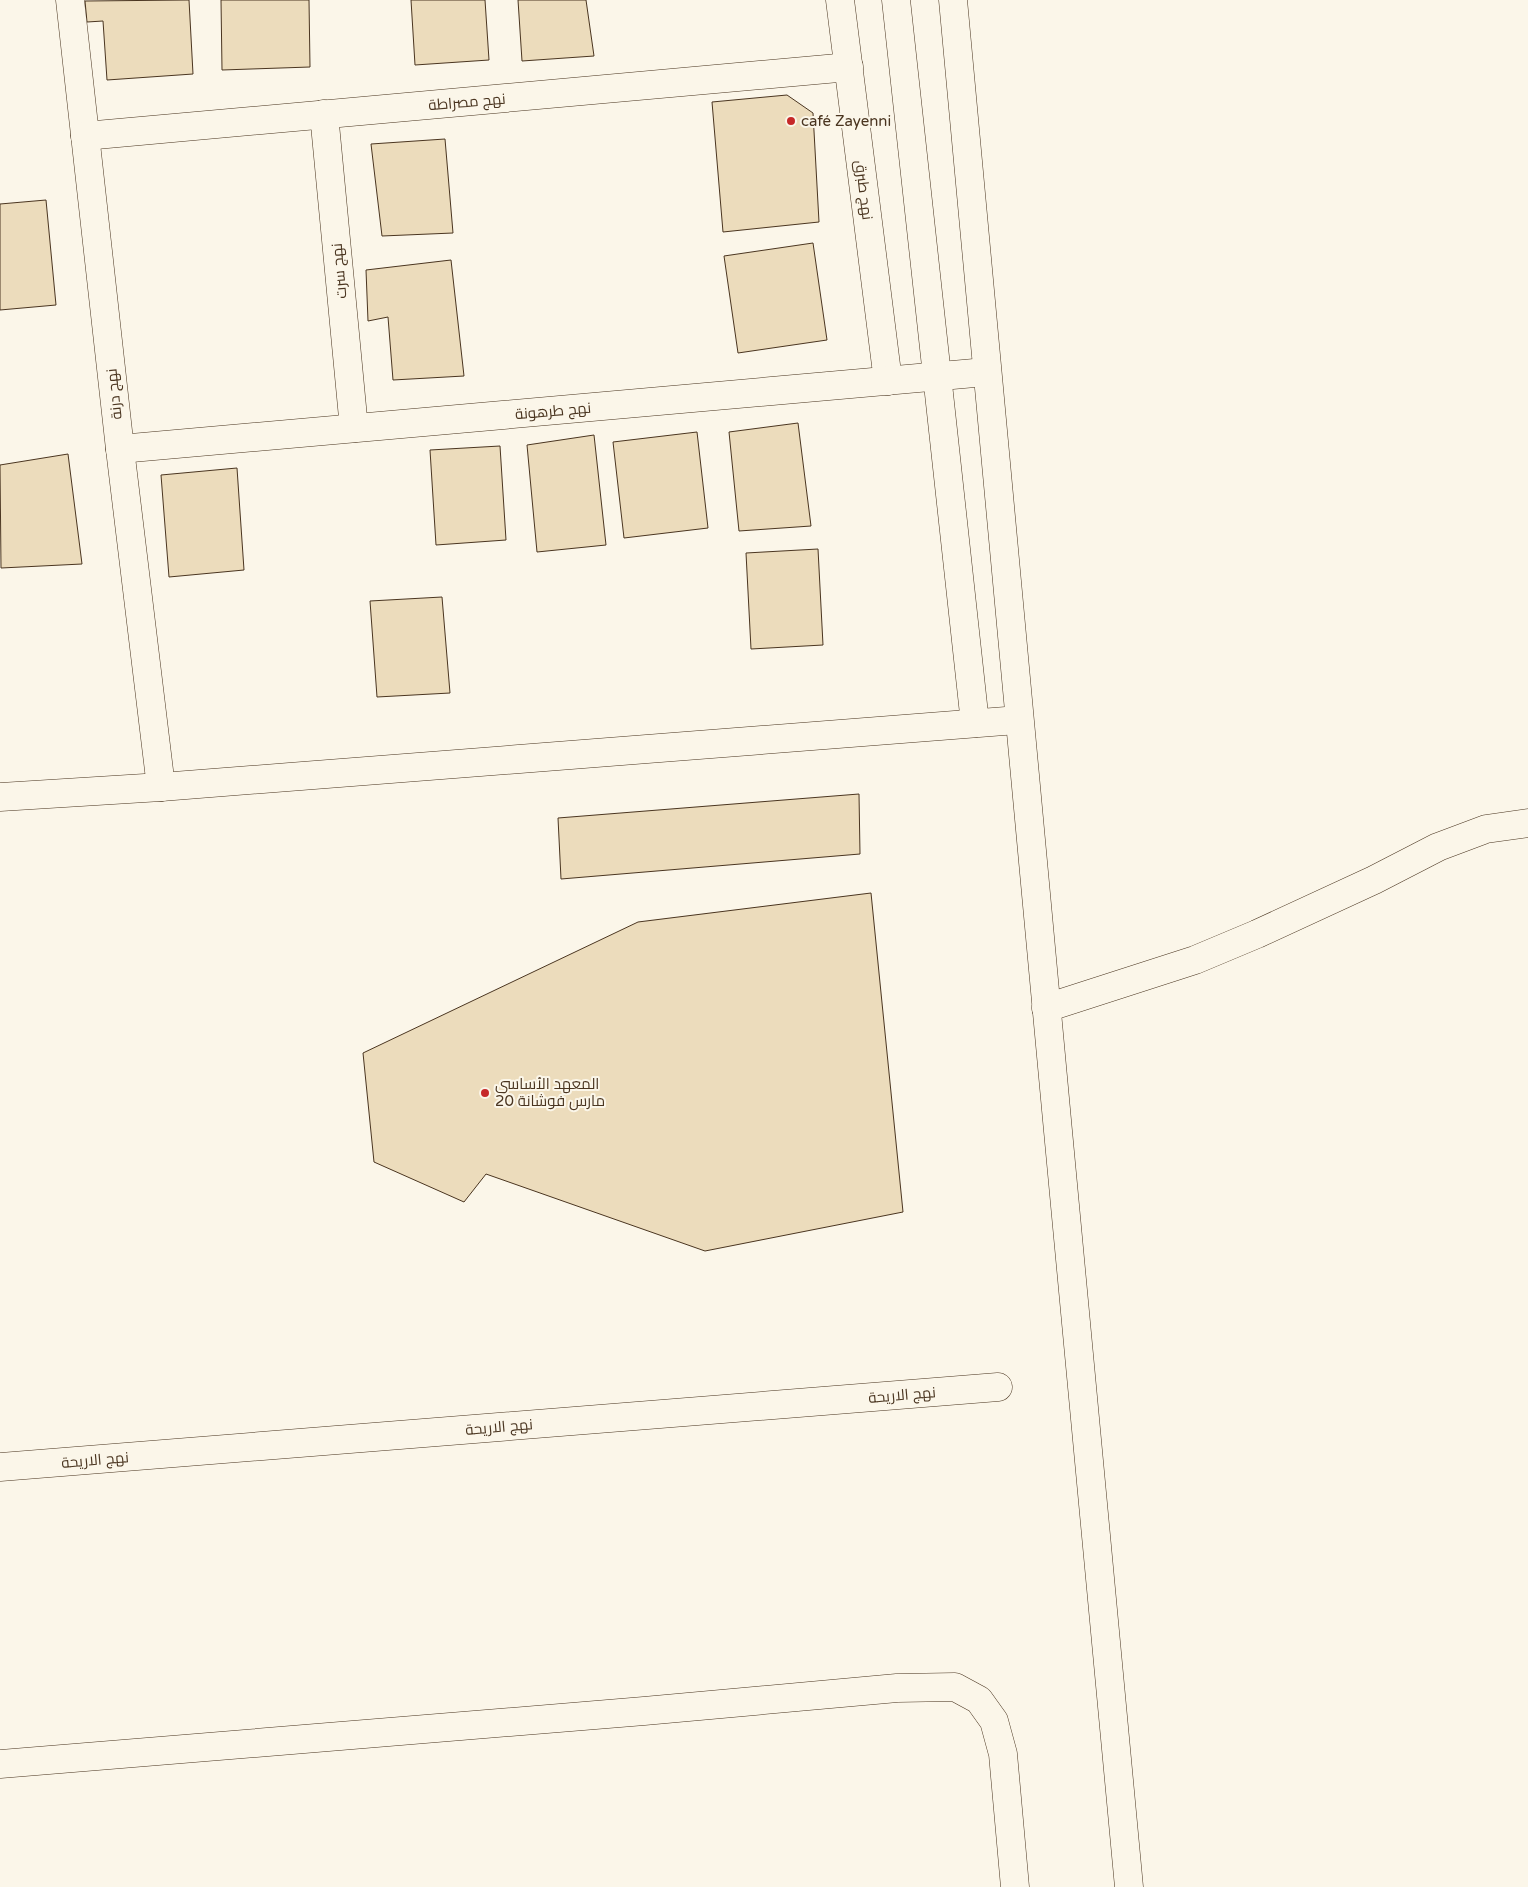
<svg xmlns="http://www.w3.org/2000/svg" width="1528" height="1887" font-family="'Varela Round',Cairo,sans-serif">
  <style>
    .building { fill: #ecdcbc; stroke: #4a3520 }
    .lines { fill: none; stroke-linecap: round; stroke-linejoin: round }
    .street-casing { stroke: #4a3520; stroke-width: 29 }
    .secondary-casing { stroke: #4a3520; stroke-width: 29 }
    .street { stroke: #fbf6e9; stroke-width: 28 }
    .secondary { stroke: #fbf6e9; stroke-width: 28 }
    .poi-dot { fill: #c62828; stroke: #fbf6e9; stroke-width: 2 }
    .labels { text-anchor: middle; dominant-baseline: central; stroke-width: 4; stroke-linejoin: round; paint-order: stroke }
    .street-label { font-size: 15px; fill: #4a3520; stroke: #fbf6e9 }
    .poi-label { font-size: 15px; fill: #4a3520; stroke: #fbf6e9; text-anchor: start }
  </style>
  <rect width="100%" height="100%" fill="#fbf6e9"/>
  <g class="building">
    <polygon points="189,0 193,74 107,80 103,21 87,22 85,1"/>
    <polygon points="221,0 309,0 310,67 222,70"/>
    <polygon points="411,0 485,0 489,60 415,65"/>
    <polygon points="518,0 586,0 594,56 522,61"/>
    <polygon points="787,95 813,113 819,222 723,232 712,102"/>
    <polygon points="445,139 453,233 382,236 371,144"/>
    <polygon points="46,200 56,305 0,310 0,204"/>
    <polygon points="813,243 827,340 738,353 724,256"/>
    <polygon points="451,260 464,376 393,380 388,317 368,321 366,270"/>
    <polygon points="798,423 811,526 739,531 729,432"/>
    <polygon points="697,432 708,528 624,538 613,442"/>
    <polygon points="594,435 606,545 537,552 527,445"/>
    <polygon points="500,446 506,540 436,545 430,450"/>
    <polygon points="68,454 82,564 1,568 0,465"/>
    <polygon points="237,468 244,570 169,577 161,475"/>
    <polygon points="818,549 823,645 751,649 746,553"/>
    <polygon points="442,597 450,693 377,697 370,601"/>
    <polygon points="859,794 860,854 561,879 558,818"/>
    <polygon points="871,893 903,1212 705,1251 486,1174 464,1202 374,1162 363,1053 638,922"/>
  </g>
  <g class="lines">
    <g class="street-casing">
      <g id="street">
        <polyline points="70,0 120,449 161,787"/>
        <polyline points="840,0 888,381"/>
        <polyline points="896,0 975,723"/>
        <polyline points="324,114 354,428"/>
        <polyline points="85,136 849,67"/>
        <polyline points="120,449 986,372"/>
        <polyline points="0,797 161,787 1019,720"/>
        <polyline points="1046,1008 1195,960 1257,934 1374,880 1438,847 1486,829 1528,823"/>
        <polyline points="0,1467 998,1387"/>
        <polyline points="0,1764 644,1711 897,1688 955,1687 979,1700 994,1721 1003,1754 1015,1887"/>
      </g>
    </g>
    <g class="secondary-casing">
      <path id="secondary" d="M 953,0 C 1009,629 1071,1258 1129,1887"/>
    </g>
    <use href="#street" class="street"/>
    <use href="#secondary" class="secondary"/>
  </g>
  <g class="poi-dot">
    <circle cx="791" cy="121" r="5"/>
    <circle cx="485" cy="1093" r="5"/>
  </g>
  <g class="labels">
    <g class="street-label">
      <text transform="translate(467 102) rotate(-5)">نهج مصراطة</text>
      <text transform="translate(864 190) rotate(83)">نهج طبرق</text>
      <text transform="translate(339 271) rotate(-95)">نهج سرت</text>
      <text transform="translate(114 394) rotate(-96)">نهج درنة</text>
      <text transform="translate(553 411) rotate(-5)">نهج طرهونة</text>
      <text transform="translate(902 1395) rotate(-5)">نهج الاريحة</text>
      <text transform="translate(499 1427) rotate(-5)">نهج الاريحة</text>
      <text transform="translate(95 1460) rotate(-5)">نهج الاريحة</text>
    </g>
    <g class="poi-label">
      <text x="801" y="121">café Zayenni</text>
      <text x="495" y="1084">المعهد الأساسي<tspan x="495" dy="17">20 مارس فوشانة</tspan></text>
    </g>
  </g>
</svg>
